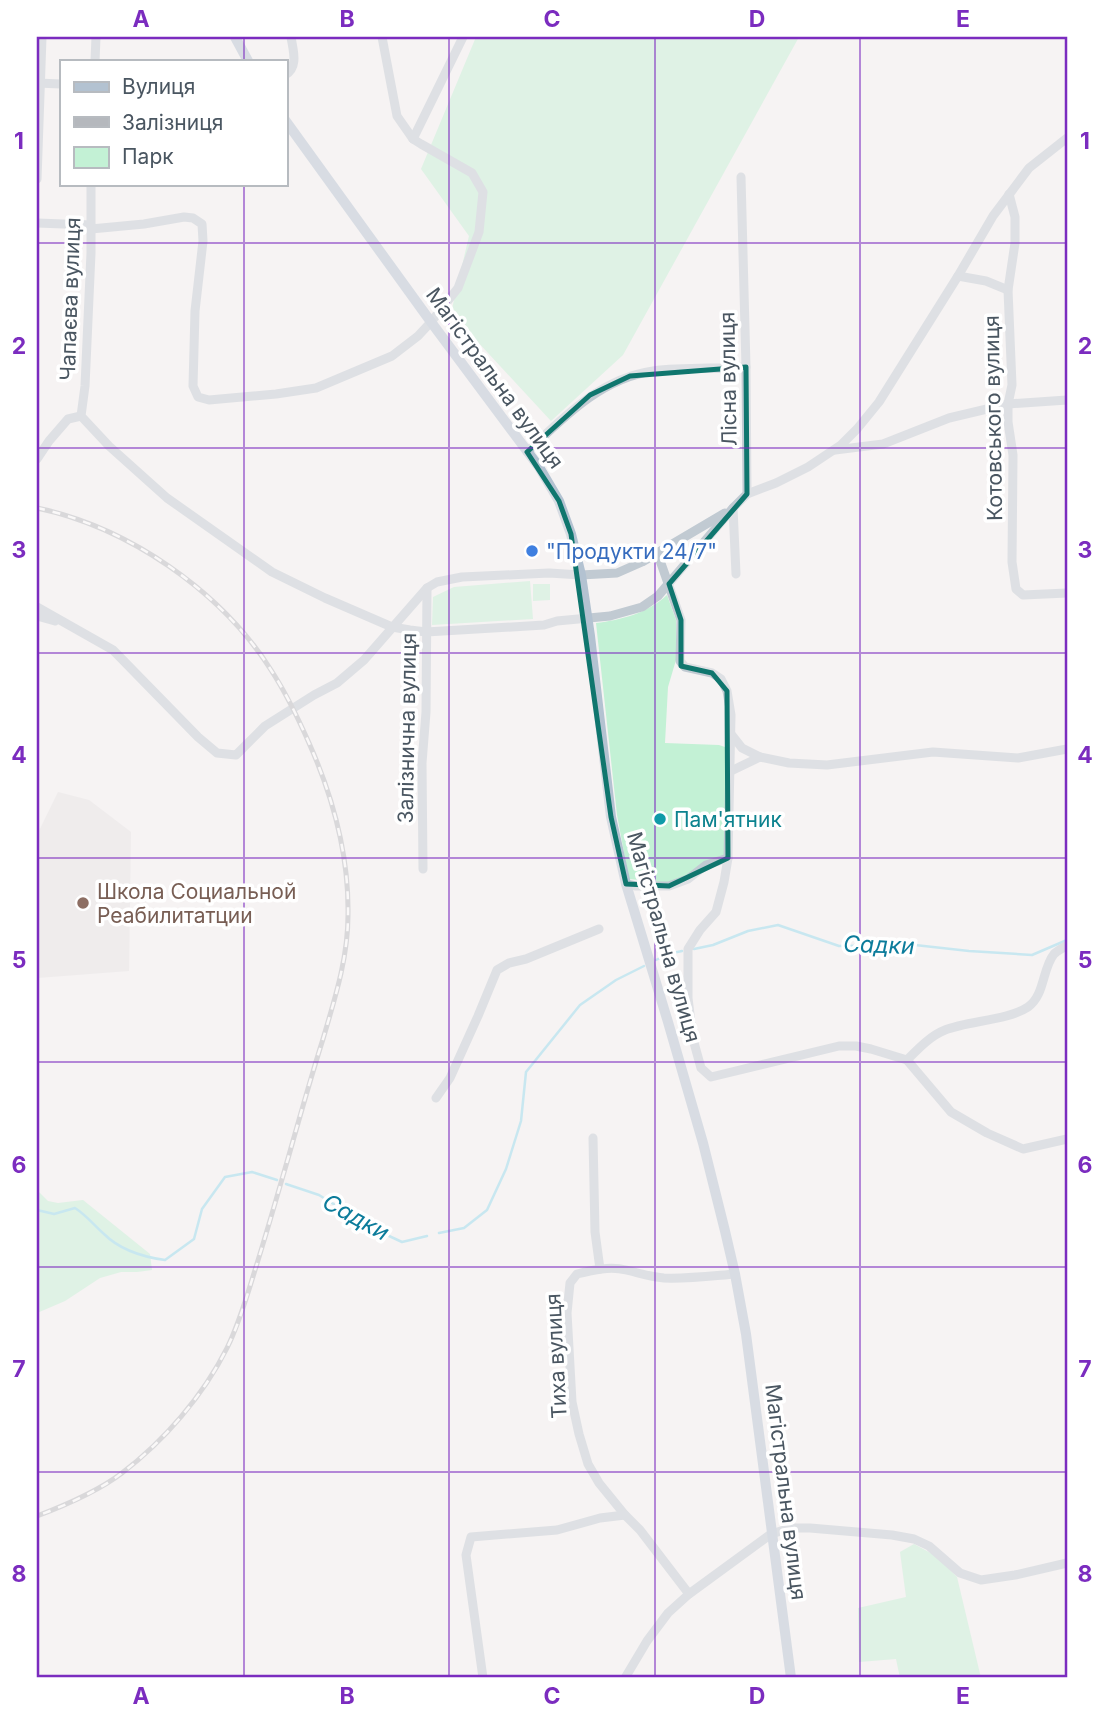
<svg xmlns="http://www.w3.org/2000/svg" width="1104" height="1715" font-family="Inter,sans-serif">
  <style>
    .education { fill: #e6e4e5 }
    .green { fill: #c3f1d5 }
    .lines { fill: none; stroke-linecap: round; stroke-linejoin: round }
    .stream { stroke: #90daee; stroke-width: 2.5 }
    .minor { stroke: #c1cad2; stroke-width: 9 }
    .major { stroke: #b3c2d1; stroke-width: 10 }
    .rail-casing { stroke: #b5b8bd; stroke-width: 5 }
    .rail { stroke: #fff; stroke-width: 2.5; stroke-dasharray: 8; stroke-linecap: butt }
    .marked { fill: none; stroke: #0f766e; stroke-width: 5; stroke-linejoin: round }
    .grid { fill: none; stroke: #7b2cbf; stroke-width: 2; stroke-opacity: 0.55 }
    .shop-dot { fill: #3f7fe0; stroke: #fff; stroke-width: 2.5 }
    .culture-dot { fill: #0f9aa8; stroke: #fff; stroke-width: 2.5 }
    .education-dot { fill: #8d6e63; stroke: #fff; stroke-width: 2.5 }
    .labels { text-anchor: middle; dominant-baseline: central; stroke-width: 7; stroke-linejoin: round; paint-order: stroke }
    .street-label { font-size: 21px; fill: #4a5661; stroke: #fff }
    .shop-label { font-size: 21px; fill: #366cbe; stroke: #fff; text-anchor: start }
    .culture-label { font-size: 21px; fill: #0d838f; stroke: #fff; text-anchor: start }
    .education-label { font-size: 21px; fill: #785e54; stroke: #fff; text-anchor: start }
    .water-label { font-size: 23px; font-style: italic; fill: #0c7c9b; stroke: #fff }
    .neatline { fill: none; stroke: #7b2cbf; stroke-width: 2.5 }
    .grid-label { font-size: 23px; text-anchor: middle; font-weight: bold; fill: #7b2cbf }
  </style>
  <rect width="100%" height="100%" fill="#f5f3f3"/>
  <polygon class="education" points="58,792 89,800 131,832 129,971 37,978 37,835"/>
  <g class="green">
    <polygon points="476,37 799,37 623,355 551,421 451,313 469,236 421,169"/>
    <polygon points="530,581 533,619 432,625 433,597 454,587"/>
    <polygon points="533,584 550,584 550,600 533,601"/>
    <path d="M 667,595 L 676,620 L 676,660 L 668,687 L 665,743 L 719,745 L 728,748 L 725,852 L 723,858 L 670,883 L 629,879 L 617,815 L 596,623 C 621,620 648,613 667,595 Z"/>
    <polygon points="37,1190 48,1201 58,1203 83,1200 150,1254 152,1270 137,1272 121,1272 100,1278 65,1301 37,1313"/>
    <polygon points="914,1544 938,1557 957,1577 981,1678 900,1678 896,1659 859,1662 858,1608 906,1597 900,1552"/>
  </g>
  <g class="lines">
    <g class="stream">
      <polyline points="694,949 713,945 748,931 778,925 839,946 915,945 969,951 1032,955 1067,940"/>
      <polyline points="656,960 668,954 682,951"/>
      <polyline points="286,1184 319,1195 374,1229 402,1242 427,1236"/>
      <path d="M 37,1210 L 54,1214 L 75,1208 C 86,1215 94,1225 104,1234 C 120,1250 143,1257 165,1260 L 194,1239 L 202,1209 L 225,1177 L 252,1172 L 277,1180"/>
      <polyline points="439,1233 464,1228 487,1210 506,1169 521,1121 526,1072 580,1005 616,980 644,966"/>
    </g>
    <g class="minor">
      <polyline points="382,37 397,116 413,139"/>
      <polyline points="95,61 96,37"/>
      <path d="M 285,75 C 299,67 293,50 291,37"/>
      <polyline points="37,83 61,84"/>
      <polyline points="37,179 42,37"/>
      <polyline points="91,184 91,253 85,386 81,416 109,446 167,498 272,572 325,598 392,627 410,630 426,632 544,625 557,621 610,616 642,607 658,596 733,508 747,494 746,367 741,177"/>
      <polyline points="1009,194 1015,217 1015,243 1008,290 1012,385 1008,404 1008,422 1013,455 1012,562 1016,589 1023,595 1067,593"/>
      <polyline points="37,223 91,225"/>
      <polyline points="91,229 144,224 184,217 193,218 202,224 203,241 195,311 193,386 198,397 209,400 276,394 316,388 392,356 418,336 431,322 458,288 479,232 483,192 472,173 421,144 413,139 463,37"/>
      <polyline points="958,276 986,281 1008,290"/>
      <polyline points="835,450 883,444 949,418 1008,404 1067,400"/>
      <path d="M 527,452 C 563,418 601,378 653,371 C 684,367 716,369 746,367"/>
      <polyline points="37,459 49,441 68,419 81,416"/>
      <polyline points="747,494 776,483 808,467 841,445 857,429 879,402 958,276 993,216 1029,168 1067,138"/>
      <polyline points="733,508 736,574"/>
      <polyline points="657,552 681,620 680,661 685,667 712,673 721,679 727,691 731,715 728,858 724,882 716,912 700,930 688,949 688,998 693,1039 701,1068 711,1077 839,1046 856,1046 871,1049 907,1060 951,1112 987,1133 1023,1149 1067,1139"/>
      <polyline points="37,607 113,650 198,737 217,753 236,755 265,726 314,695 337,683 364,660 427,588 437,582 462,577 549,573 581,575 617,573 642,562 725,513"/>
      <polyline points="37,616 55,621"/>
      <polyline points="731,734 742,748 760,757 731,771"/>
      <polyline points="760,757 789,763 827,765 933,752 1018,758 1067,749"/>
      <polyline points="423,869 422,763 426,712 427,588"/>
      <polyline points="626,884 636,886 669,886 688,879 706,865 728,858"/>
      <path d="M 907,1060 C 918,1049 930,1036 945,1030 C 968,1021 1009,1020 1028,1007 C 1045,995 1042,969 1054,954 C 1057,951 1063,948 1067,945"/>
      <polyline points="436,1098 450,1078 478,1016 497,970 509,963 526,959 599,929"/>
      <polyline points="593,1138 595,1232 600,1269"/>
      <path d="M 689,1594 L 640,1530 L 625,1515 L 599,1483 L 588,1464 L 579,1434 L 572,1402 L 567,1313 L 570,1283 L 577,1274 C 593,1270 610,1266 626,1270 C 639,1273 650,1277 664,1278 C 687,1279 711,1276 735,1274"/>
      <polyline points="483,1678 466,1555 471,1537 557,1530 600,1518 625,1515"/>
      <polyline points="625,1678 647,1641 668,1613 689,1594 771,1534 791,1528 810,1528 892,1535 914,1539 929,1546 960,1573 981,1580 1015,1575 1067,1563"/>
    </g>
    <g class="major">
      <polyline points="235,37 248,61"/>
      <polyline points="285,120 431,322 539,467 559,501 571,534 581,575 590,636 611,817 626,884 668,1022 703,1143 725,1231 735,1274 746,1334 791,1678"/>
    </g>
    <g class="rail-casing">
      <path id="rail" d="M 37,508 C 128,527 221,591 271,670 C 286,693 298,718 309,743 C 333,797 349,856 348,915 C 348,958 335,998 323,1039 C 311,1077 300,1116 289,1155 C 278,1193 267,1232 255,1270 C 247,1296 239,1324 227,1348 C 203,1396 164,1441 122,1473 C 97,1492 66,1505 37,1516"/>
    </g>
    <use href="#rail" class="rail"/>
  </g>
  <path d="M0 0H1104V1715H0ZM 746,367 L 747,494 L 669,584 L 681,620 L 681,666 L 712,673 L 727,691 L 728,858 L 669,886 L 626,884 L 611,817 L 571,534 L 559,501 L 527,452 L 590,395 L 630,376 Z" fill="#f5f3f3" fill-opacity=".55" fill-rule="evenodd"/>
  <path class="marked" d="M 746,367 L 747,494 L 669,584 L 681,620 L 681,666 L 712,673 L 727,691 L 728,858 L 669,886 L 626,884 L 611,817 L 571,534 L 559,501 L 527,452 L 590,395 L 630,376 Z"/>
  <path class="grid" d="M 244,37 L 244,61M 449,37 L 449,1678M 655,37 L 655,1678M 860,37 L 860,1678M 244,184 L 244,1678M 37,243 L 1067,243M 37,448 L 1067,448M 37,653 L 1067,653M 37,858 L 1067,858M 37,1062 L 1067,1062M 37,1267 L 1067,1267M 37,1472 L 1067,1472"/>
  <circle class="shop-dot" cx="532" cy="551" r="7"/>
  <circle class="culture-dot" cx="660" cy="819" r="7"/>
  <circle class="education-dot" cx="83" cy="903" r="7"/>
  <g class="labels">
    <g class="street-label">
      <text transform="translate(70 299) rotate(-88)">Чапаєва вулиця</text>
      <text transform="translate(495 378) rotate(54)">Магістральна вулиця</text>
      <text transform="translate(728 379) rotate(-91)">Лісна вулиця</text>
      <text transform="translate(993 418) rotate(-91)">Котовського вулиця</text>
      <text transform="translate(407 728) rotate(-89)">Залізнична вулиця</text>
      <text transform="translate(664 937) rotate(74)">Магістральна вулиця</text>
      <text transform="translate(556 1356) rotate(-93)">Тиха вулиця</text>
      <text transform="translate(786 1492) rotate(83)">Магістральна вулиця</text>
    </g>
    <g class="shop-label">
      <text x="546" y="551">"Продукти 24/7"</text>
    </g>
    <g class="culture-label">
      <text x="674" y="819">Пам'ятник</text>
    </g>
    <g class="education-label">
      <text x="97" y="891">Школа Социальной<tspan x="97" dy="24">Реабилитатции</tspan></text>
    </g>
    <g class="water-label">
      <text transform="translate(879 945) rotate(2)">Садки</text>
      <text transform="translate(356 1217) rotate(29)">Садки</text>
    </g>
  </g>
  <rect width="1104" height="1715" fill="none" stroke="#ffffff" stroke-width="77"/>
  <rect x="60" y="60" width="228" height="126" fill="#ffffff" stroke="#b7bbc0" stroke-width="2"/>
  <rect x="74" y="82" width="35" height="10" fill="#b3c2d1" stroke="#b7bbc0" stroke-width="2"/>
  <text x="122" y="94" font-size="21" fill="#4a5661">Вулиця</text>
  <rect x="74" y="117" width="35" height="10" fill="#b5b8bd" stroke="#b7bbc0" stroke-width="2"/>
  <text x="122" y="130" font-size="21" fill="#4a5661">Залізниця</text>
  <rect x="74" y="147" width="35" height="21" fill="#c3f1d5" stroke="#b7bbc0" stroke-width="2"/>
  <text x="122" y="164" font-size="21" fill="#4a5661">Парк</text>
  <rect x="38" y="38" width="1028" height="1638" class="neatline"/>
  <g class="grid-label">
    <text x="141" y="27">A</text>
    <text x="347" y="27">B</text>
    <text x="552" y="27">C</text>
    <text x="757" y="27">D</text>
    <text x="963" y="27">E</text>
    <text x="19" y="149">1</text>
    <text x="1085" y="149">1</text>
    <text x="19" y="354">2</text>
    <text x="1085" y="354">2</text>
    <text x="19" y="558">3</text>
    <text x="1085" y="558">3</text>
    <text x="19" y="763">4</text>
    <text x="1085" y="763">4</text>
    <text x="19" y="968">5</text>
    <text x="1085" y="968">5</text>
    <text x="19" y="1173">6</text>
    <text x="1085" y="1173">6</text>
    <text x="19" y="1377">7</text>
    <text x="1085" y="1377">7</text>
    <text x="19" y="1582">8</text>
    <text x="1085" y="1582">8</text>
    <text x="141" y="1704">A</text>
    <text x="347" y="1704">B</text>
    <text x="552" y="1704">C</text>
    <text x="757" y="1704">D</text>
    <text x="963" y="1704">E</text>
  </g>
</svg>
